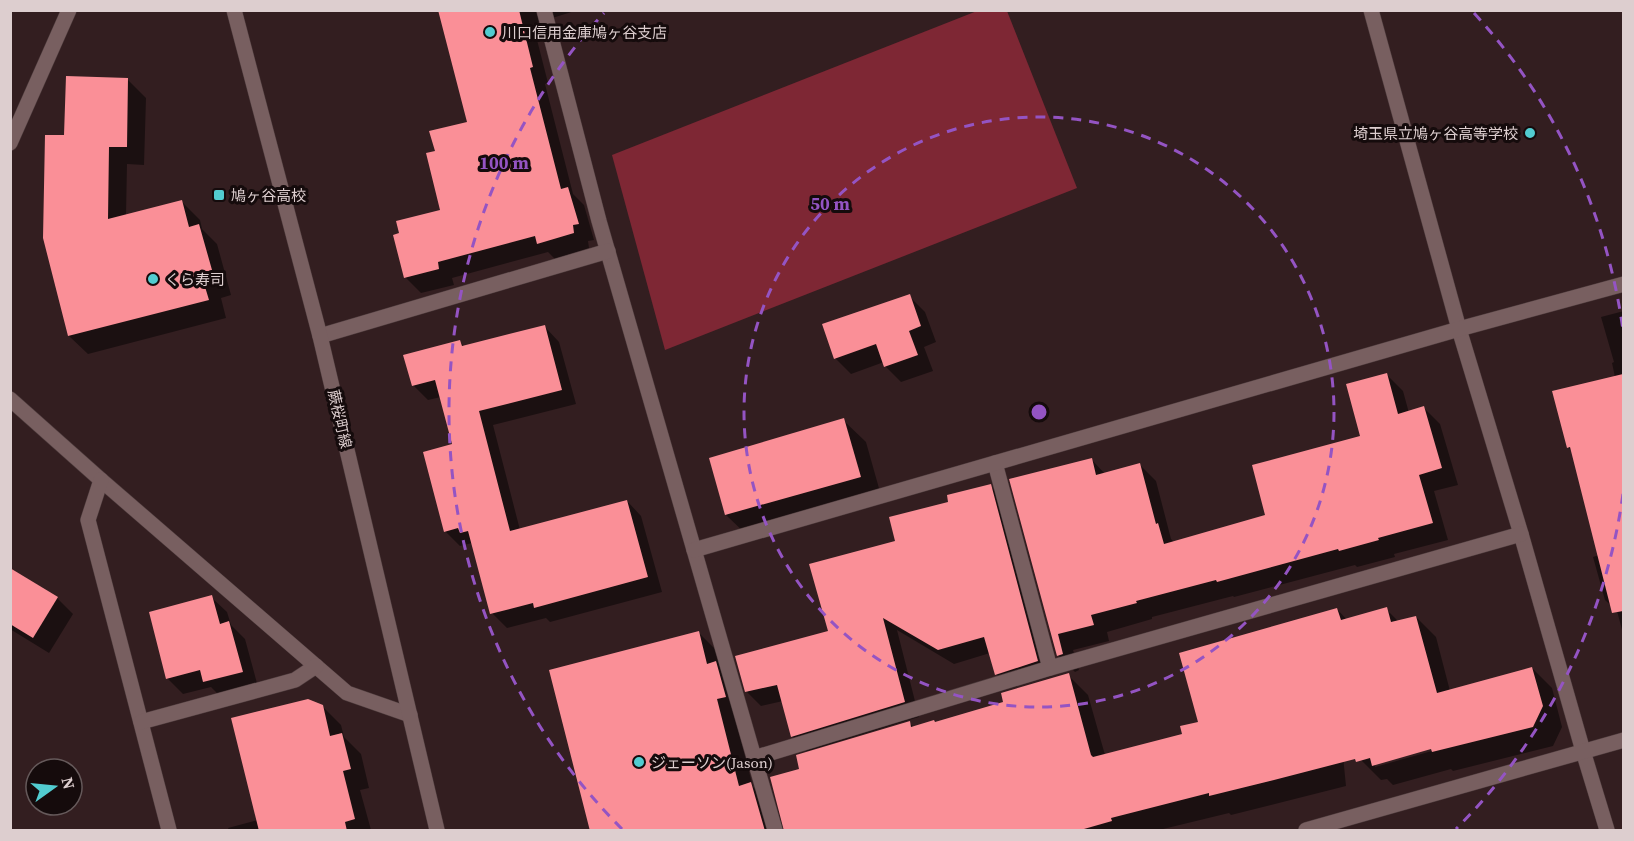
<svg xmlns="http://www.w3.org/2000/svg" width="1634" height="841" font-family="'Source Serif 4','Noto Sans JP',serif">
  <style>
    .green { fill: #7e2734 }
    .shadow { fill: #0007; fill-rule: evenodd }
    .building { fill: #fa8f97 }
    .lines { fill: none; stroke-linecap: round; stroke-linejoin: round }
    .minor-casing { stroke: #4d3b3c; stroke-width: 16 }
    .tertiary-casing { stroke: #4d3b3c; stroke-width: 16 }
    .secondary-casing { stroke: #4d3b3c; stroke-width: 16 }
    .minor { stroke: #785f60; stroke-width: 15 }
    .tertiary { stroke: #785f60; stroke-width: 15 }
    .secondary { stroke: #785f60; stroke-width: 15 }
    .ring { fill: none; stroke: #9454c3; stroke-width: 3; stroke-dasharray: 10 8 }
    .poi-dot { fill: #52ccd0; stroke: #150b0c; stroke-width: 2 }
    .labels { text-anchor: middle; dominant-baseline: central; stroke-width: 6; stroke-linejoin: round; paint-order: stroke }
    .poi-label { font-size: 15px; fill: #ddcecf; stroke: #150b0c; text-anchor: start }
    .street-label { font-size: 15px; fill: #ddcecf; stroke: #150b0c }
    .centre { fill: #9454c3; stroke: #150b0c; stroke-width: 3 }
    .ring-label { font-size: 18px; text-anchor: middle; font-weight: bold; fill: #9454c3; stroke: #150b0c; stroke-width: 6; stroke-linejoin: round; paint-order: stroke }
  </style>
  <rect width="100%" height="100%" fill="#331e20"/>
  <polygon class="green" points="977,11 1007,11 1077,188 665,350 612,155"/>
  <g class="shadow">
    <polygon points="439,10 578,10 533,24 548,83 545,84 573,194 584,205 594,240 588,241 589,248 555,259 548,252 452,278 454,285 421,293 405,277 442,211 436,152 469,123"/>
    <polygon points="128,80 146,98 144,165 127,164 126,216 182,202 200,220 202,229 217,244 231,295 221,298 226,318 88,354 69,336 65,137"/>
    <polygon points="909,296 925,312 936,342 924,347 933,371 901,382 885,366 884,362 851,374 835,358"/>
    <polygon points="1624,311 1624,637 1617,611 1605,600 1593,557 1599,555 1573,452 1568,447 1615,377 1612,363 1614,362 1601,317"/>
    <polygon points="545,327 559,342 576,404 493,425 520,530 627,501 641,516 662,592 550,622 546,618 507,628 492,613 472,543 460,546 445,531 454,445 441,397 428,400 413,385 460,342 465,347"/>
    <polygon points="1386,374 1403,391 1409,413 1424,408 1440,424 1458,485 1434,491 1448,540 1394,554 1395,557 1357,567 1355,565 1234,597 1233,596 1152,617 1152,619 1107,632 1109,641 1073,650 1079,670 1075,672 1058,655 1011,480 1092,460 1105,474 1140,465 1156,481 1171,539 1174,542 1267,516 1361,437"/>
    <polygon points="843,420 866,442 882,499 749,537 726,515"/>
    <polygon points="990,486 1005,500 1052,676 1011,688 996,674 990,653 954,664 897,630 919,717 807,751 792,736 783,701 761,706 747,692 830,632 897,542 950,503"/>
    <polygon points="10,579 57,598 73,614 49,653 10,629"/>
    <polygon points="211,597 227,612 231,625 245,639 258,687 221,697 211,687 183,694 167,678"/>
    <path d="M 1337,609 L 1347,620 L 1386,609 L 1399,622 L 1416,617 L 1436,637 L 1450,691 L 1532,668 L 1552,688 L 1562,727 L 1553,746 L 1453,771 L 1451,769 L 1393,785 L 1387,779 L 1381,780 L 1361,760 L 1342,746 L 1346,786 L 1231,815 L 1229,813 L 1159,830 L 786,830 L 801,770 L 909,723 L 914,727 L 935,723 L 1005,703 L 1068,675 L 1088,695 L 1105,755 L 1184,735 ZM 1438,746 L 1439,749 L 1375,767 L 1375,764 Z"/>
    <polygon points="698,632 718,652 753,787 771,804 778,830 592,830"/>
    <polygon points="322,706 341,725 344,737 361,754 369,788 360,790 371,830 229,830 228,828 258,820"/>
  </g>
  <g class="building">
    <polygon points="438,10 519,10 533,67 530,68 561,189 568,187 579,224 573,225 574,233 537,244 535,236 438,262 439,269 404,278 393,235 399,233 396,221 440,210 426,153 435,151 429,131 467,122"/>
    <polygon points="66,76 128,78 127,147 109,147 108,219 182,200 189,227 199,224 214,277 203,280 209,300 68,336 43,238 45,135 64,135"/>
    <polygon points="910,294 921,326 909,331 918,355 884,367 876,344 834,359 822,324"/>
    <polygon points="545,325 562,390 479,411 510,531 627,500 648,577 534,608 533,603 490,614 468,531 460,533 458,528 444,532 423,452 452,444 435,380 412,386 403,355 460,340 462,346"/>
    <polygon points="1387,373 1398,414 1424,406 1442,468 1419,475 1433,523 1378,538 1379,540 1339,551 1338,549 1217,582 1216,580 1136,601 1137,603 1091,615 1094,625 1058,634 1063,654 1057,656 1009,479 1092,458 1096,475 1140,463 1156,524 1158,523 1164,544 1265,515 1252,465 1360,436 1346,384"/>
    <polygon points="1623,374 1623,611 1612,613 1570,447 1567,448 1552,391"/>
    <polygon points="844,418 861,477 725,515 709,458"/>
    <polygon points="991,484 1038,661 995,675 984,637 938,650 883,618 905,702 791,737 777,685 745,692 735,656 828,631 809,564 895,541 889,517 948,502 947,495"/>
    <polygon points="10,568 58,597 33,638 10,624"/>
    <polygon points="212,595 220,624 229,621 243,672 203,682 200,670 166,679 149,612"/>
    <polygon points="1387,607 1391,622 1416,616 1437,693 1532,667 1543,706 1533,727 1432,752 1431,749 1372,766 1370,758 1356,762 1355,759 1274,780 1209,796 1209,793 1111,818 1112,821 1077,831 784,831 770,777 799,769 796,755 910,721 911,727 934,720 935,722 1003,702 1001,693 1069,673 1091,755 1093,757 1182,734 1180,726 1198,722 1179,653 1337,608 1341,620"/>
    <polygon points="699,631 707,664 716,661 726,697 717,699 739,786 751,782 765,831 590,831 549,670"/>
    <polygon points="308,699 323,705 330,736 342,733 351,769 343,771 355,819 345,822 347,831 259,831 231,718"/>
  </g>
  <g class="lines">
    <g class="minor-casing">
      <g id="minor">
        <polyline points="544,10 599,221 775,830"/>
        <polyline points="1371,10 1459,329 1521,534 1583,751 1607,830"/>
        <polyline points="320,336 608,251"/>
        <polyline points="10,399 101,480 347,693 410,715"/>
        <polyline points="995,463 1050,668"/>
        <polyline points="101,480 88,520 169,830"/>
        <polyline points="694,550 1459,329 1624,284"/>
        <polyline points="141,722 295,680 316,666"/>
        <polyline points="754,758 1050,668 1521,534"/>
      </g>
    </g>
    <g class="tertiary-casing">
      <g id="tertiary">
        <polyline points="10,143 69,10"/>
        <polyline points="1306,830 1624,740"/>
      </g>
    </g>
    <g class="secondary-casing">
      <polyline id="secondary" points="234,10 320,336 437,830"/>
    </g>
    <use href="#minor" class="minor"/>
    <use href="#tertiary" class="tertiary"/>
    <use href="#secondary" class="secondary"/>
  </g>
  <g class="ring">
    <circle cx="1039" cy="412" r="295"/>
    <path d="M1623 494A590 590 0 0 1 1456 829M622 829A590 590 0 0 1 604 13M1474 13A590 590 0 0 1 1623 330"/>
  </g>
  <g class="poi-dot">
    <circle cx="490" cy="32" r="6"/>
    <circle cx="1530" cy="133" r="6"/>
    <rect x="213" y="189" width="12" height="12" rx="3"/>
    <circle cx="153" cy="279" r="6"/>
    <circle cx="639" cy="762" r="6"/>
  </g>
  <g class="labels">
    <g class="poi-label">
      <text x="502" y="32">川口信用金庫鳩ヶ谷支店</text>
      <text x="1518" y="133" text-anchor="end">埼玉県立鳩ヶ谷高等学校</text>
      <text x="231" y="195">鳩ヶ谷高校</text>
      <text x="165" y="279">くら寿司</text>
      <text x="651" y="762">ジェーソン(Jason)</text>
    </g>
    <g class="street-label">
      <text transform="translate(340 419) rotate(77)">蕨桜町線</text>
    </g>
  </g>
  <circle cx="1039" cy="412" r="9" class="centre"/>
  <g class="ring-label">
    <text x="504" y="169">100 m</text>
    <text x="830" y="210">50 m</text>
  </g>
  <rect width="1634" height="841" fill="none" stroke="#ddcecf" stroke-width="24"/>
  <g transform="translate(54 787) rotate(75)"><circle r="28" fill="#150b0c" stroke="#65595a" stroke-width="1.5"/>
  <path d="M0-4.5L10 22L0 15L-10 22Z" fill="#52ccd0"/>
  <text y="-9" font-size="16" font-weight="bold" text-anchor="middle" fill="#ddcecf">N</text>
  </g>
</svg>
